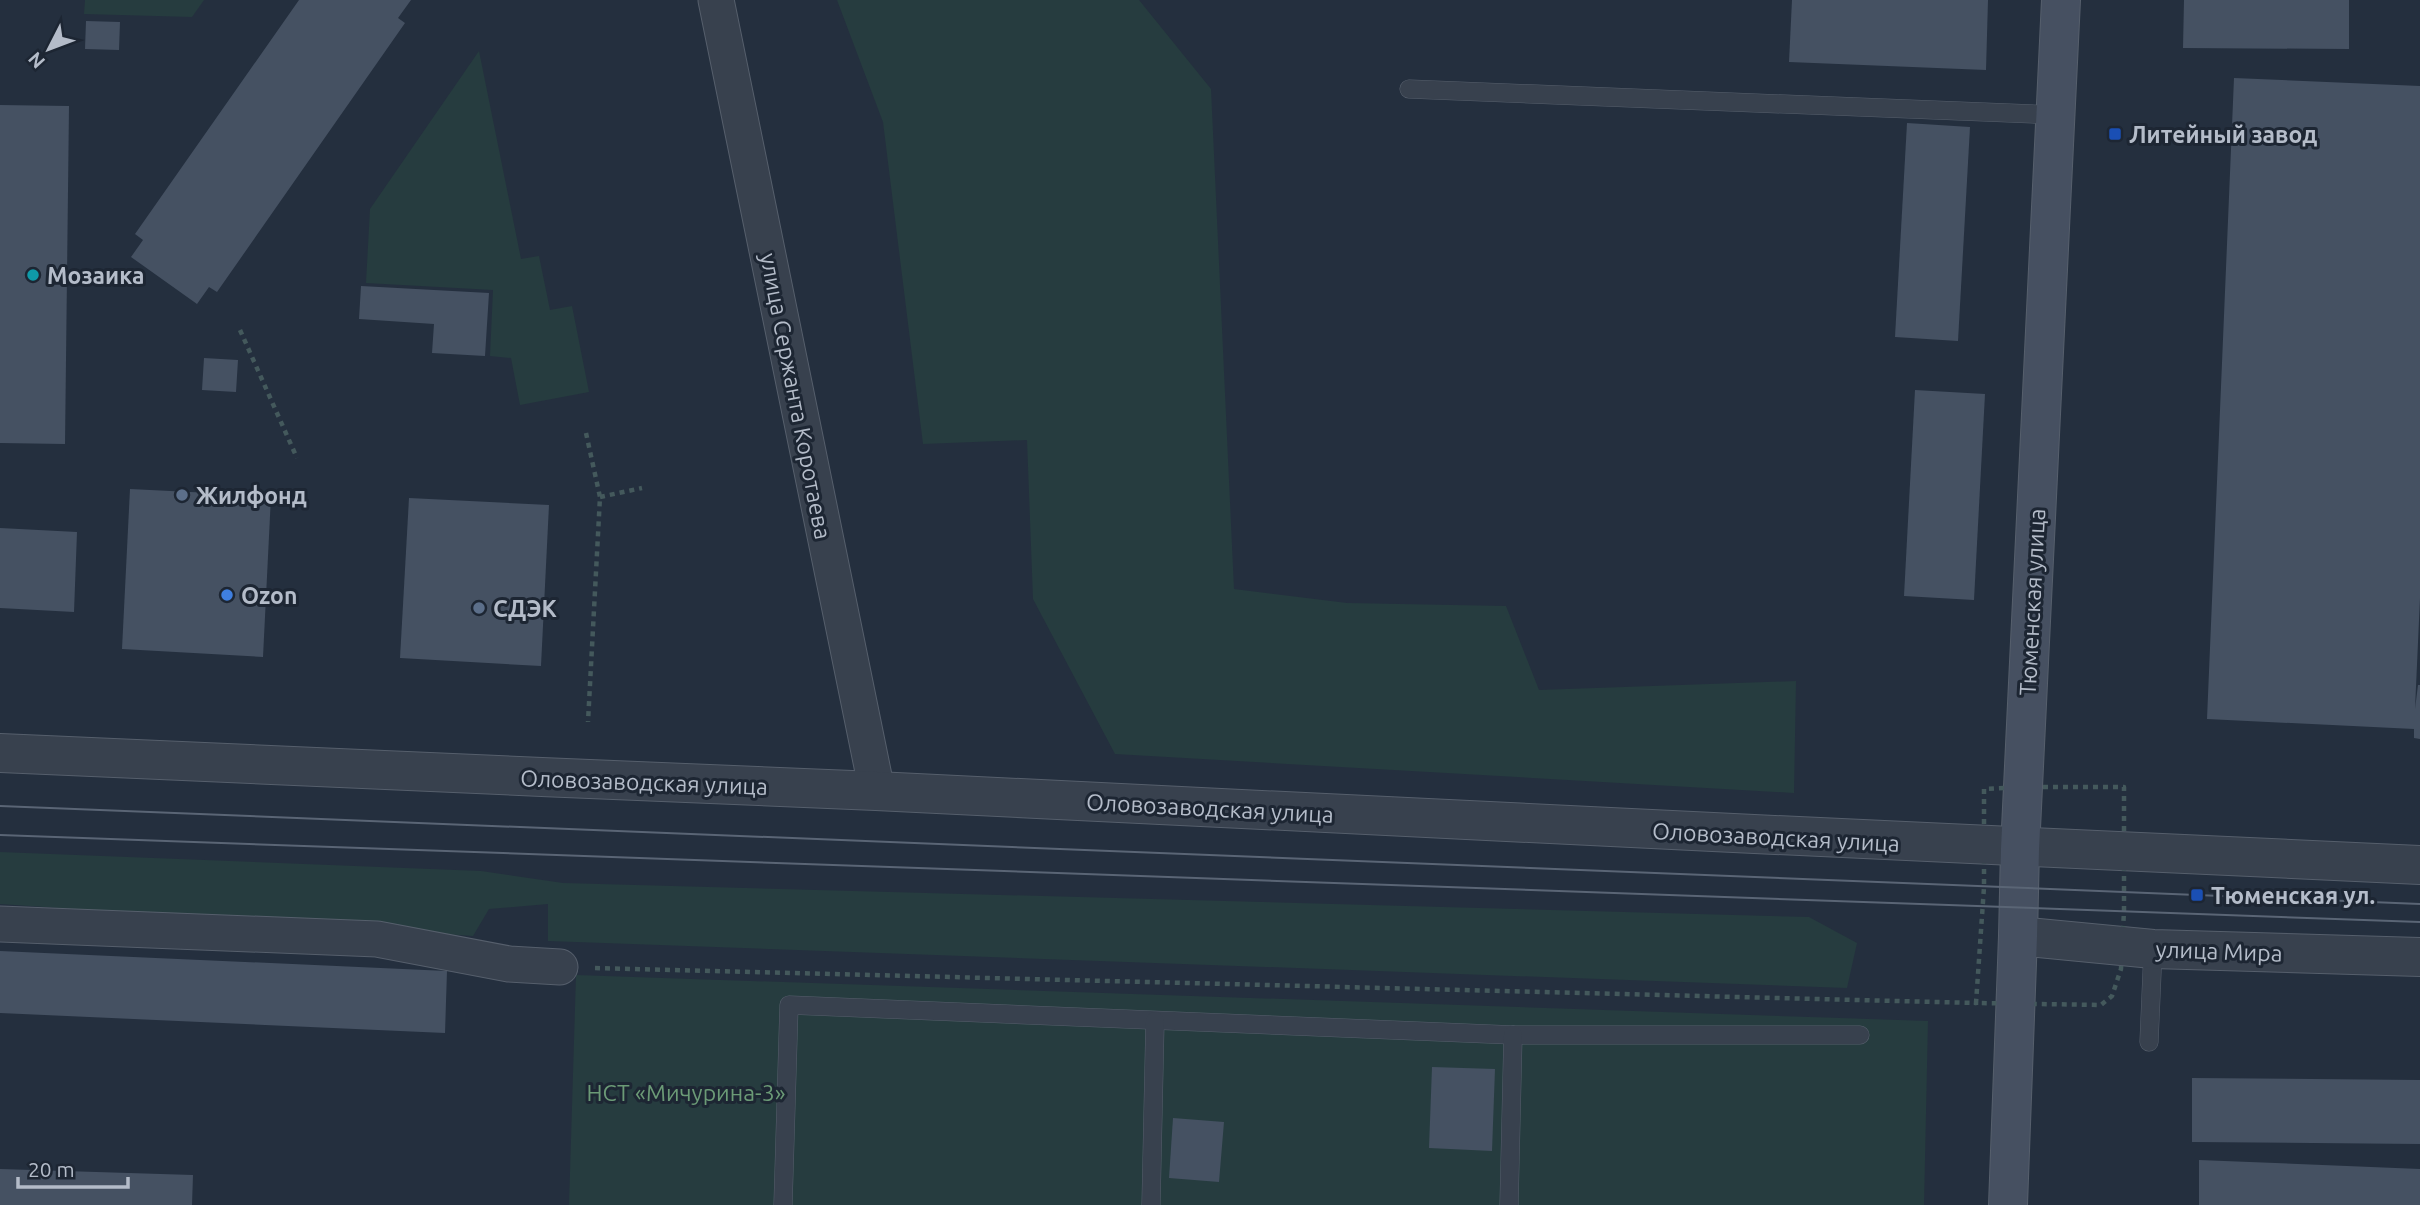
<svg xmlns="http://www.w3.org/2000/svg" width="2420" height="1205" font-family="Ubuntu,sans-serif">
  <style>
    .green { fill: #263c3f }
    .building { fill: #455162 }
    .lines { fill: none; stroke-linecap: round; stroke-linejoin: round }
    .service-casing { stroke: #565f6c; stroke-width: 19 }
    .minor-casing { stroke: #565f6c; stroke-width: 37 }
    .tertiary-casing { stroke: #565f6c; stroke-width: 40 }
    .secondary-casing { stroke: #565f6c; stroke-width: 40 }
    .path { stroke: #44595c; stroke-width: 4.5; stroke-dasharray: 5 5; stroke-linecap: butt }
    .service { stroke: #38414e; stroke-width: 18 }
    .minor { stroke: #38414e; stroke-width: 35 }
    .tertiary { stroke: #38414e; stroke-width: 38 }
    .secondary { stroke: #465061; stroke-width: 38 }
    .tram { stroke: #5a6575; stroke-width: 2 }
    .transit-dot { fill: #1a4fb4; stroke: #1d2633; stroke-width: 2.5 }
    .culture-dot { fill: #0f9aa8; stroke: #1d2633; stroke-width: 2.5 }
    .service-dot { fill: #5c6f8a; stroke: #1d2633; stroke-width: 2.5 }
    .shop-dot { fill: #3f7fe0; stroke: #1d2633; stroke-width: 2.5 }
    .labels { text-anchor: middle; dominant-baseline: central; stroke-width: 6; stroke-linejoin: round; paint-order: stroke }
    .poi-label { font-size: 23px; font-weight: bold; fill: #b4bcc9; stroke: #1d2633; text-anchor: start }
    .street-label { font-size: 23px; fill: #b4bcc9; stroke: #1d2633 }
    .park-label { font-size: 23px; fill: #6b9a76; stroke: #1d2633 }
  </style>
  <rect width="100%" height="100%" fill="#242f3e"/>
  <g class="green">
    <polygon points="85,0 204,0 192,17 84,14"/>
    <polygon points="837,0 1139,0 1211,89 1234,589 1347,603 1506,606 1539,690 1796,681 1794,793 1115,754 1033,599 1027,440 923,444 883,122"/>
    <polygon points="479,51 521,259 539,256 550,310 572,306 589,392 520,405 511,358 490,356 493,290 366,283 370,209"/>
    <polygon points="0,852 481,871 563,883 1809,917 1857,943 1847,988 548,941 548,904 489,909 473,936 0,904"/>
    <polygon points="576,975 1928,1021 1924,1205 569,1205"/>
  </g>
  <g class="building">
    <polygon points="299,0 411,0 398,18 405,23 217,292 209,287 197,304 131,257 143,240 135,234"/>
    <polygon points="1792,0 1988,0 1986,70 1789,62"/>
    <polygon points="2184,0 2349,0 2349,49 2183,48"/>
    <polygon points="86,21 120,22 119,50 85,49"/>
    <polygon points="2234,78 2420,86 2420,598 2415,709 2418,685 2420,685 2420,739 2414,738 2414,729 2207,719"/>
    <polygon points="0,105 69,106 65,444 0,443"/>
    <polygon points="1907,123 1970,127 1958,341 1895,337"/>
    <polygon points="361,286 489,293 485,356 432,353 434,324 359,319"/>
    <polygon points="204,358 238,360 236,392 202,390"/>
    <polygon points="1915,390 1985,394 1974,600 1904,596"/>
    <polygon points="130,489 271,496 263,657 122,649"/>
    <polygon points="409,498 549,505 541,666 400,658"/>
    <polygon points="0,528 77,532 74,612 0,608"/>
    <polygon points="0,951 447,971 445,1033 0,1013"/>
    <polygon points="1432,1067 1495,1069 1492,1151 1429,1148"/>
    <polygon points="2192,1078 2420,1080 2420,1144 2192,1142"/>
    <polygon points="1173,1118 1224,1122 1219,1182 1169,1178"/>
    <polygon points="2199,1160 2420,1169 2420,1205 2199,1205"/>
    <polygon points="0,1169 193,1175 192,1205 0,1205"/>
  </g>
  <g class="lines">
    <g class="service-casing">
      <g id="service">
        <polyline points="1409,89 2056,115"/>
        <polyline points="2149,1042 2153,949"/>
        <polyline points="783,1205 789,1005 1513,1035 1860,1035"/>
        <polyline points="1151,1205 1155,1021"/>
        <polyline points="1509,1205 1513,1035"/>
      </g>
    </g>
    <g class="minor-casing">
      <g id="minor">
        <polyline points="716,0 877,791"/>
        <polyline points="0,924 377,939 509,964 560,967"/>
      </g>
    </g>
    <g class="tertiary-casing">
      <g id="tertiary">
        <path d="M 0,753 C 292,768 584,778 876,791 C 1391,814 1905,844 2420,865"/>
        <polyline points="2018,936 2153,949 2420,957"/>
      </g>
    </g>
    <g class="secondary-casing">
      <polyline id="secondary" points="2008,1205 2018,936 2020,849 2061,0"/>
    </g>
    <g class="path">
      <polyline points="240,330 297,458"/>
      <polyline points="586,433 600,497 588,722"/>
      <polyline points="600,497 642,488"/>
      <polygon points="2023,787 2124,787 2124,911 2121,969 2112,996 2101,1005 1976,1003 1984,887 1984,789"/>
      <polyline points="595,968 1976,1003 1976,1005"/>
    </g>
    <use href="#service" class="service"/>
    <use href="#minor" class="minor"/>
    <use href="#tertiary" class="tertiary"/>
    <use href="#secondary" class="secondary"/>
    <g class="tram">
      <polyline points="0,806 2420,904"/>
      <polyline points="0,835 2420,922"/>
    </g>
  </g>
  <g class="transit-dot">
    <rect x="2108" y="127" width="14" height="14" rx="3.5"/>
    <rect x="2190" y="888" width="14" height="14" rx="3.5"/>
  </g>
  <circle class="culture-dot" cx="33" cy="275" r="7"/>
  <g class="service-dot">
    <circle cx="182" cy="495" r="7"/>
    <circle cx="479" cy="608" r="7"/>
  </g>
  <circle class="shop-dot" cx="227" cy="595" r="7"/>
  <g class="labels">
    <g class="poi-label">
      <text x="2129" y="134">Литейный завод</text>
      <text x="47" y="275">Мозаика</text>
      <text x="196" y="495">Жилфонд</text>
      <text x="241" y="595">Ozon</text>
      <text x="493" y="608">СДЭК</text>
      <text x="2211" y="895">Тюменская ул.</text>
    </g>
    <g class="street-label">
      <text transform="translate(796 396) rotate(79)">улица Сержанта Коротаева</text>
      <text transform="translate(2032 602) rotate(-87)">Тюменская улица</text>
      <text transform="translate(644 782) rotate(2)">Оловозаводская улица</text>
      <text transform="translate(1210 808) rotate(3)">Оловозаводская улица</text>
      <text transform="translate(1776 837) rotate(3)">Оловозаводская улица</text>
      <text transform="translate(2219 951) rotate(2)">улица Мира</text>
    </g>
    <g class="park-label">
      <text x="686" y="1092">НСТ «Мичурина-3»</text>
    </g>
  </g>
  <g transform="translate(49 49) rotate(228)" stroke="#1d2633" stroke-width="5" paint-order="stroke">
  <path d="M0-5L12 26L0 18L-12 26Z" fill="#b4bcc9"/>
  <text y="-10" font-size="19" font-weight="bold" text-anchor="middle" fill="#b4bcc9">N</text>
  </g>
  <path d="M18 1177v10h110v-10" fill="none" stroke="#b4bcc9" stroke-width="3.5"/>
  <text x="28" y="1177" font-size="21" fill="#b4bcc9" stroke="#1d2633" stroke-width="5" paint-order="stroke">20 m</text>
</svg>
